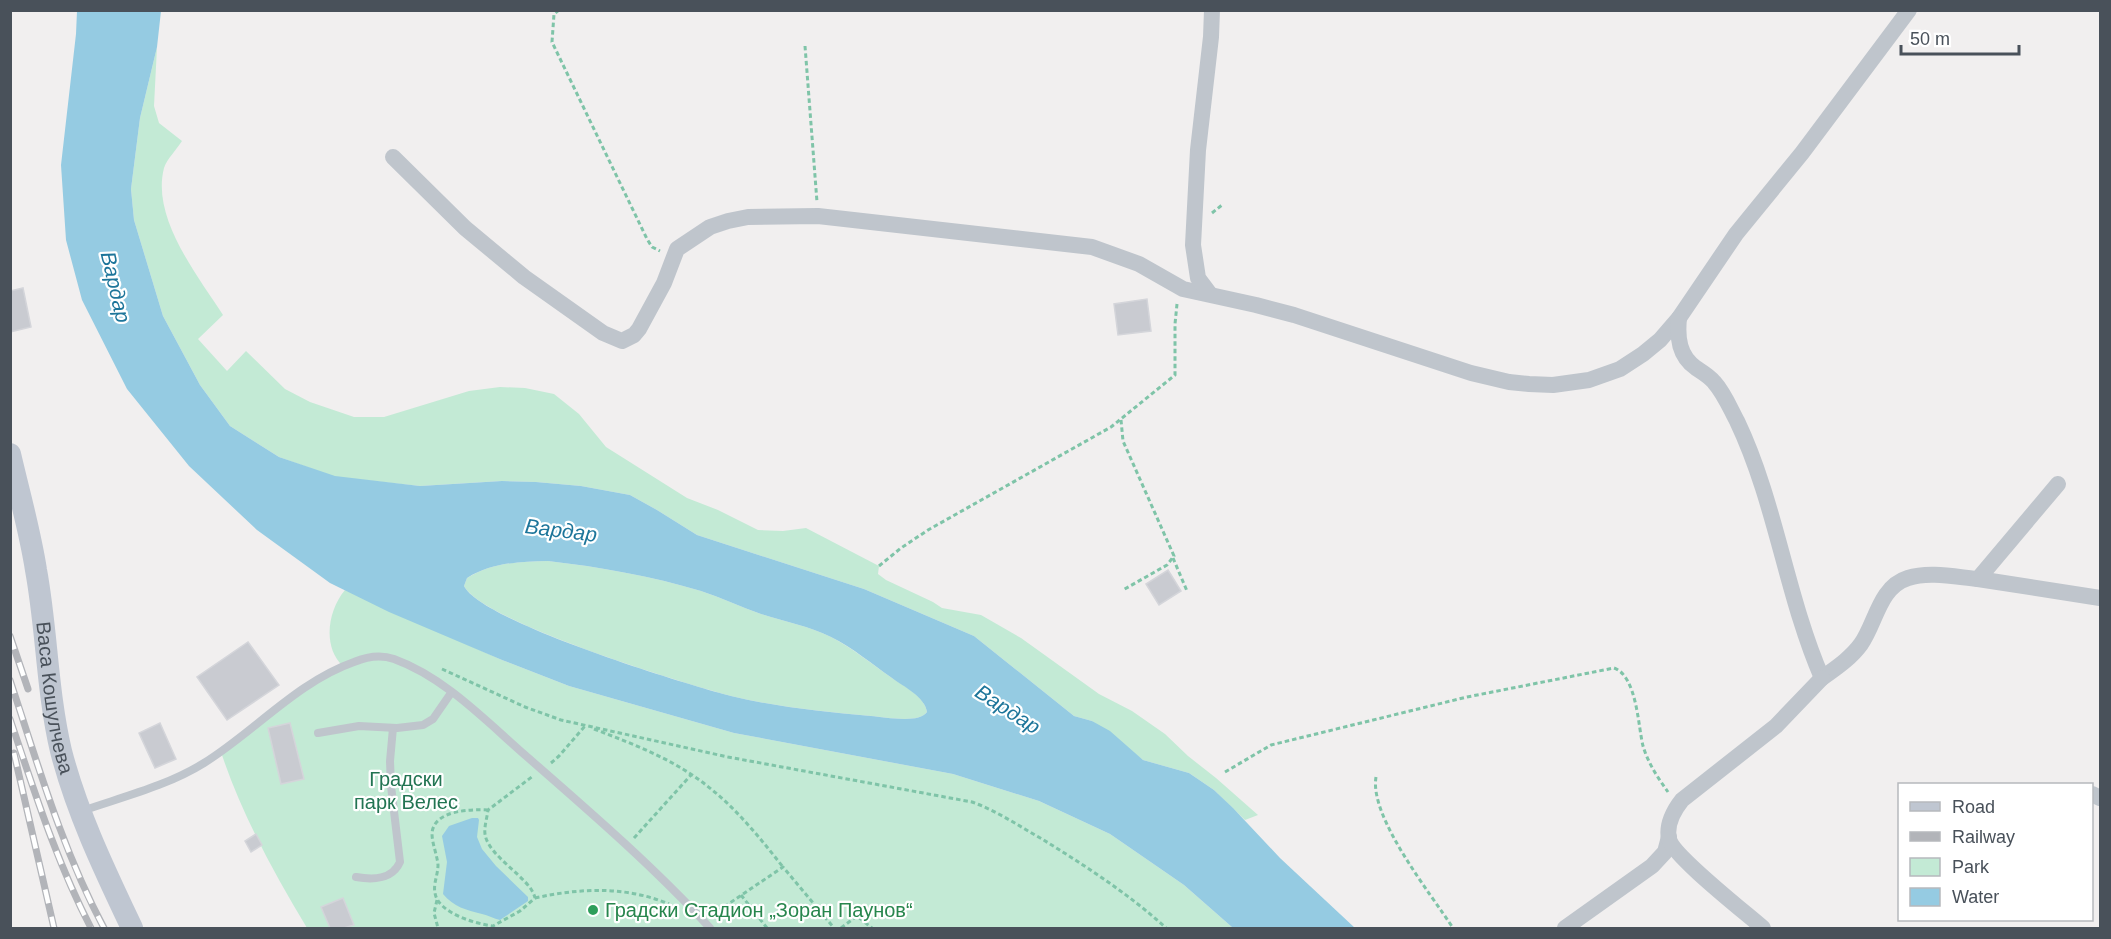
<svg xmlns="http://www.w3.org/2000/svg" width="2111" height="939" font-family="Helvetica,sans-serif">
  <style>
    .green { fill: #c3ead5 }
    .water { fill: #95cbe2; fill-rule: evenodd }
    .building { fill: #c9cbd1; stroke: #d4d5da; stroke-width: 1.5 }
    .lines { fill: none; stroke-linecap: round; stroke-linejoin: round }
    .path { stroke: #7fc4a8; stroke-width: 3; stroke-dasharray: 4.5 3; stroke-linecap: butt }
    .lane { stroke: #bfc5cc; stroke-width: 8 }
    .street { stroke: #bfc5cc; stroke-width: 16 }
    .secondary { stroke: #bfc6d1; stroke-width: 22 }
    .rail-casing { stroke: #b2b4b9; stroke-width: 7 }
    .rail { stroke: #fff; stroke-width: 4.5; stroke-dasharray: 14; stroke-linecap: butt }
    .leisure-dot { fill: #2e9e5b; stroke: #fff; stroke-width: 2 }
    .labels { text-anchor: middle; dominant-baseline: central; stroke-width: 4.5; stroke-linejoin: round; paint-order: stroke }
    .street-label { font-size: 20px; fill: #49515a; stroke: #fff }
    .park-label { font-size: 20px; fill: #227452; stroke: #fff }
    .leisure-label { font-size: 20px; fill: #27864d; stroke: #fff; text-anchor: start }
    .water-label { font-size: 21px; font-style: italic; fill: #1d759a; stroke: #fff }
  </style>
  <rect width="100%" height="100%" fill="#f1efef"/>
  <g class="green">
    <path d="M 157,47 L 154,106 L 159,123 L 182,141 C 177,149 167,159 164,168 C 151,218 198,276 223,315 L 198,339 L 227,371 L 246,351 L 285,389 L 310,402 L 354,417 L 384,417 L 469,391 L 500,387 L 525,388 L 554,394 L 579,414 L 606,447 L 687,498 L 718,510 L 758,530 L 783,531 L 806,528 L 879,566 L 878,574 L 886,580 L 933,602 L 942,608 L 981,615 L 1021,638 L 1099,694 L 1132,711 L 1165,734 L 1188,756 L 1216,778 L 1258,815 L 1245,820 L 1214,790 L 1189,773 L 1143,760 L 1092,721 L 1074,716 L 974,636 L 864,589 L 697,535 L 657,510 L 630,495 L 581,486 L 536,482 L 502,481 L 420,486 L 335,477 L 279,457 L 230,426 L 200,385 L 163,316 L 134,220 L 131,189 L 140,118 Z"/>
    <path d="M 548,561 C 600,567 651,576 701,591 C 722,598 741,607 761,614 C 785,622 809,626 831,637 C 852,648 872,664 892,678 C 904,686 925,697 927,712 C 919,724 885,717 871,716 C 825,712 776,707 731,696 C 685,684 483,622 464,586 L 467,578 C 493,562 518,562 548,561 Z"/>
    <path d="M 345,590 L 502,660 L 569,686 L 734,733 L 953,774 L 1039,801 L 1110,834 L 1184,885 L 1233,928 L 307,928 C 274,873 241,813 221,752 L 297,694 L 343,666 C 322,647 328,610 345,590 Z"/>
  </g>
  <g class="water">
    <path d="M 77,11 L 161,11 L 157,47 L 140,118 L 131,189 L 134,220 L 163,316 L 200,385 L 230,426 L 279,457 L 335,476 L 420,486 L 502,481 L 536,482 L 581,486 L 630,495 L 657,510 L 697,535 L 864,589 L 974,636 L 1074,716 L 1092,721 L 1110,731 L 1143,760 L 1189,773 L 1214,790 L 1233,808 L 1280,858 L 1355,928 L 1233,928 L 1184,885 L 1110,834 L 1039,801 L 953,774 L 734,733 L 569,686 L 502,660 L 389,612 L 330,583 L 257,530 L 189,466 L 127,389 L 82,300 L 66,240 L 61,165 L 76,34 ZM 548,561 C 600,567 651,576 701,591 C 722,598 741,607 761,614 C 785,622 809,626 831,637 C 853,648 872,664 892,678 C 904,687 925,697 927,712 C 919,724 885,717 871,716 C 824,712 776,707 731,696 C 685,684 482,622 464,586 L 467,578 C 493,562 519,562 548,561 Z"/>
    <path d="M 472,818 L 478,818 L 479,820 L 477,837 L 482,849 L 496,866 L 528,897 L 528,901 L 500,920 C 494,919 488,915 482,914 C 466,910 454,907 443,894 L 447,862 L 442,836 L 449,826 Z"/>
  </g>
  <g class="building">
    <polygon points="23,288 31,327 10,332 10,291"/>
    <polygon points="1147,299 1151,331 1118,335 1114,304"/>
    <polygon points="1168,570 1181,591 1159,605 1146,584"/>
    <polygon points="248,642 279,685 227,720 197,677"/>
    <polygon points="160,723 176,759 155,768 139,733"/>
    <polygon points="290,723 304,779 281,784 268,728"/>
    <polygon points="256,834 262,845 251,852 245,841"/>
    <polygon points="343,898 354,925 344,928 330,928 321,907"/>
  </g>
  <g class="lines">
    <g class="path">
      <polyline points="559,10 554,14 552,42 647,239 652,247 660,251"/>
      <polyline points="805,46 817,202"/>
      <polyline points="1212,213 1222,205"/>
      <polyline points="1121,420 1123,441 1174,556 1167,565 1123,590"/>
      <polyline points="1173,558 1187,591"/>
      <polyline points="879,566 901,548 928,530 1111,427 1175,375 1175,324 1177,304"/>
      <path d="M 442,669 L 525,707 L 561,720 L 728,757 L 972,802 C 997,811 1019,826 1042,839 C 1084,865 1129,894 1166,928"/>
      <path d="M 594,729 C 633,744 673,759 706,785 C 736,808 760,838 783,867"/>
      <polyline points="551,763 559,756 585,726"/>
      <path d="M 1225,772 L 1271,745 L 1467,697 L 1614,668 C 1637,676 1638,726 1643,746 C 1648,763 1658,778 1668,792"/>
      <path d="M 1376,777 C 1369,817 1431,894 1453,928"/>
      <path d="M 488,810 C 471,809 434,810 432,833 C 432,844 437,854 438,865 C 438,875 433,884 435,893 C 438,913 476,924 493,926 L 520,911 L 535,898 C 531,878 488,857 485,834 C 484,827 487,818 488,810 L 533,776"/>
      <polyline points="634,838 691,775"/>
      <polyline points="741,895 767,928"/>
      <path d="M 535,898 C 580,888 626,886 669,904"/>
      <polyline points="437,900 434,913 438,928"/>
      <polyline points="712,915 783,867 834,928"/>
      <polyline points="841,928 857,916 872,928"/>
    </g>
    <g class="lane">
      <polyline points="318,733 359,726 397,728 423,725 433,719 451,693"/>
      <path d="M 82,811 C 122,797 167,786 204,763 C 254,732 297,682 354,662 C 366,657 380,654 394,659 C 444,677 485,720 525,755 C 588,810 653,866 710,928"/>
      <path d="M 356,877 C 373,880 392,880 400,862 L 391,786 L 390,761 L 393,728"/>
    </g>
    <g class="street">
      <polyline points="393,157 465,228 524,277 603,333 622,341 634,335 639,329 664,283 677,249 710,227 728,221 748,217 818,216 1092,247 1139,264 1183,289 1256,305 1294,315 1471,373 1509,382 1529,384 1553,385 1589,380 1620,369 1643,354 1660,340 1679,318 1736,234 1802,153 1909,10"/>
      <polyline points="1210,294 1198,278 1193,245 1198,150 1211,37 1212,10"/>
      <path d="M 1679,318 C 1677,338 1679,356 1696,368 C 1702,372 1709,376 1714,382 C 1724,393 1730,408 1737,421 C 1776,503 1786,595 1822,678 C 1836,668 1851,658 1861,644 C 1876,623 1879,587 1908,578 C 1929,571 1956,577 1978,579"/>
      <polyline points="2058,484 1978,579 2100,598"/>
      <polyline points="2092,794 2100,798"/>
      <polyline points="1565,928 1652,866 1665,852 1669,837"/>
      <path d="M 1763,928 C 1746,913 1673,856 1669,839 C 1666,825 1674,810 1682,800 L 1776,726 L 1822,678"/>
    </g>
    <path class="secondary" id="s1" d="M 10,454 C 19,493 30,531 36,570 C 47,630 47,692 61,751 C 77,813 105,871 132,928"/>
    <g class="rail-casing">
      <g id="rail">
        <polyline points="10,636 28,689"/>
        <path d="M 10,680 C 38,765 62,849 104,928"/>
        <path d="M 10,719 C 34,790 56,861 91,928"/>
        <polyline points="14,753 54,928"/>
      </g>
    </g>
    <use href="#rail" class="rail"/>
  </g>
  <circle class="leisure-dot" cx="593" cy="910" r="6"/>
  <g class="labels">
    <g class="street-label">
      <text stroke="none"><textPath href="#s1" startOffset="248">Васа Кошулчева</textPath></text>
    </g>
    <g class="park-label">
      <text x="406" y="779">Градски<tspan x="406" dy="23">парк Велес</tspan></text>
    </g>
    <g class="leisure-label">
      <text x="605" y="910">Градски Стадион „Зоран Паунов“</text>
    </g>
    <g class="water-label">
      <text transform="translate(116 287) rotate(77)">Вардар</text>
      <text transform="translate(561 530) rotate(7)">Вардар</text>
      <text transform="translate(1008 709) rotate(33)">Вардар</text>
    </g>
  </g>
  <rect width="2111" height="939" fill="none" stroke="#49515a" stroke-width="24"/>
  <rect x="1898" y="783" width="195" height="138" fill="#ffffff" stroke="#b6b9bd" stroke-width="1.5"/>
  <rect x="1910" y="802" width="30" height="9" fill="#bfc6d1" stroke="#b6b9bd" stroke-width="1.5"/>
  <text x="1952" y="813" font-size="18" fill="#49515a">Road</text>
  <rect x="1910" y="832" width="30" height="9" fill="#b2b4b9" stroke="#b6b9bd" stroke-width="1.5"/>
  <text x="1952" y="843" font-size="18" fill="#49515a">Railway</text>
  <rect x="1910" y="858" width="30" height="18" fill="#c3ead5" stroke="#b6b9bd" stroke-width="1.5"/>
  <text x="1952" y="873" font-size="18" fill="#49515a">Park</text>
  <rect x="1910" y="888" width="30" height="18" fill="#95cbe2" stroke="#b6b9bd" stroke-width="1.5"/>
  <text x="1952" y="903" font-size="18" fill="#49515a">Water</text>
  <path d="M1901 45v9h118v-9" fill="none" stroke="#49515a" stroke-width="3"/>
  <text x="1910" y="45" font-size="18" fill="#49515a" stroke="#ffffff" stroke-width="4.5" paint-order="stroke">50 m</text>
</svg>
